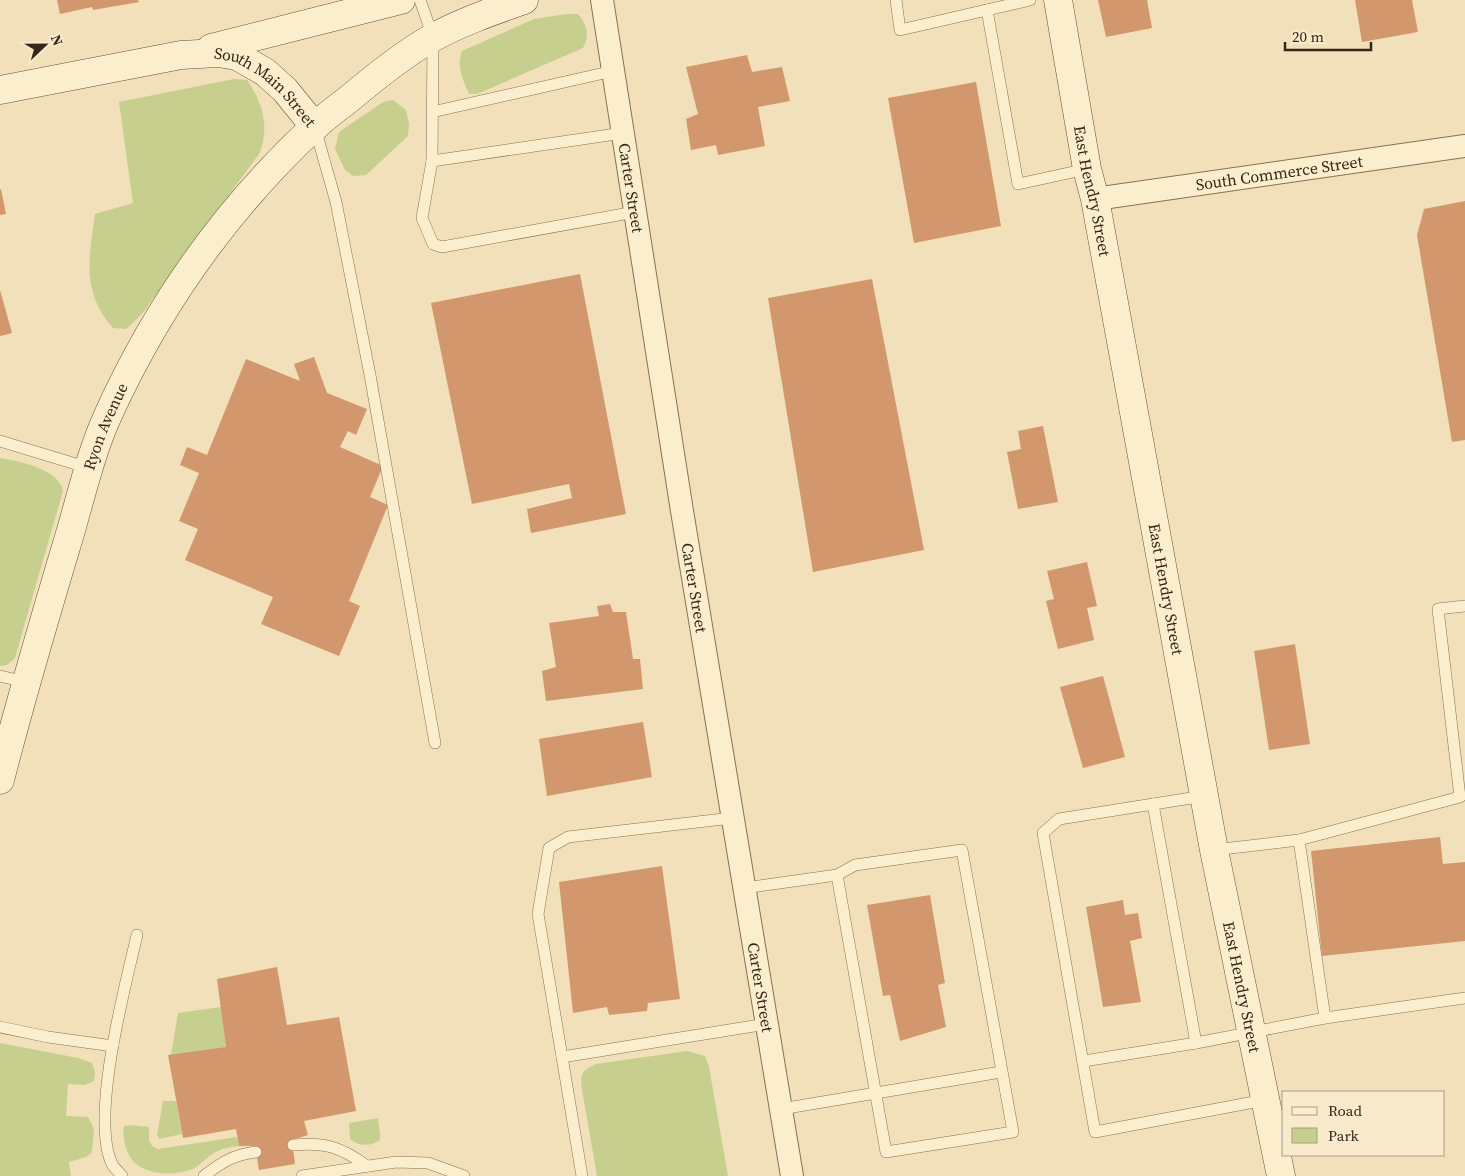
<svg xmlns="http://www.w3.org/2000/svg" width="1465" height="1176" font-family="'Source Serif 4',serif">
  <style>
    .green { fill: #c7cf8e }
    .building { fill: #d2976d }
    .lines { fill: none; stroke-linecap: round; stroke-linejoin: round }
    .lane-casing { stroke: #887053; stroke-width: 12 }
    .street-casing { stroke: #887053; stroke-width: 24 }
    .secondary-casing { stroke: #6a5037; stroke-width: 29 }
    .lane { stroke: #fbeecd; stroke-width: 11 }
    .street { stroke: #fbeecd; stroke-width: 22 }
    .secondary { stroke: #fbeecd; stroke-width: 28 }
    .labels { text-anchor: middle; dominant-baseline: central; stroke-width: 4; stroke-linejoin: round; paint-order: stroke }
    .street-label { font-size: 16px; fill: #36271a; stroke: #f8eaca }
  </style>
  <rect width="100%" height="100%" fill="#f1e0ba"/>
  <g class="green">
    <path d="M 566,14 L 578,14 C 587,25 590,35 583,48 L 477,94 L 469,94 C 463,80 456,66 462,51 L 534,19 Z"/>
    <path d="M 234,79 L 247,80 C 263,103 270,128 259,154 L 142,314 L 126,329 L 113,328 C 81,291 89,258 95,214 L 133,203 L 119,102 Z"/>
    <polygon points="393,100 406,110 409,124 408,136 366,175 353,176 345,170 335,149 339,132 383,102"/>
    <path d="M 0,458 C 19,461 59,469 63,491 L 15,658 L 7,665 L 0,666 Z"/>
    <polygon points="221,1007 226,1047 171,1055 178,1013"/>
    <polygon points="0,1043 78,1058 92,1063 95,1072 94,1081 85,1085 68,1084 66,1116 88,1117 94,1129 92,1152 86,1157 69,1162 71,1176 0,1176"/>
    <path d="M 687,1051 L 705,1056 L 709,1067 L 728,1176 L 597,1176 L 582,1090 C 580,1074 581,1071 596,1064 Z"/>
    <polygon points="163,1101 176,1101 182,1134 159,1139 157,1135"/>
    <path d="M 378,1118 L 380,1133 L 380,1140 C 371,1147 358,1146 350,1139 L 349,1123 Z"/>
    <path d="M 131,1125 L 149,1127 L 149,1140 L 152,1146 L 158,1149 L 237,1137 L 239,1146 C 231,1147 223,1148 216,1152 C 208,1156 202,1163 195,1168 C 177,1176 148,1176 134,1162 C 126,1153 122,1139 124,1126 Z"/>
  </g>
  <g class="building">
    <polygon points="57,0 138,0 139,2 93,10 92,7 60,14"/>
    <polygon points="1098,0 1147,0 1152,28 1106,37"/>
    <polygon points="1355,0 1412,0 1418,32 1362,42"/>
    <polygon points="747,55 752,72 782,67 790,101 758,107 765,146 718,155 716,145 691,150 686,119 698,114 686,67"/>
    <polygon points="976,82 1001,226 914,243 888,98"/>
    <polygon points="1,189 6,214 0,215 0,190"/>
    <polygon points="1465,201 1465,440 1452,442 1417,235 1424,209"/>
    <polygon points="580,274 626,514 531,533 527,509 572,498 569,484 472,504 431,303"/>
    <polygon points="872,279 924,550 813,572 768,298"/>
    <polygon points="0,290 12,333 0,336"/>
    <polygon points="314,357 327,393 367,409 356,435 348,431 340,447 383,466 370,497 388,505 349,601 360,606 339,656 261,624 273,597 185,560 198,529 179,521 199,473 180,465 187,447 207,455 246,359 300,381 294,364"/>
    <polygon points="1043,426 1058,502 1018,509 1007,452 1021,449 1018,431"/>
    <polygon points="1087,562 1097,606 1087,608 1094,640 1058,649 1046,601 1054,599 1047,571"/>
    <polygon points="610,604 613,612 626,612 633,659 640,659 643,689 546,701 542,671 556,667 549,623 599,616 597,606"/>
    <polygon points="1295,644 1310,744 1269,750 1254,651"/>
    <polygon points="1103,676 1125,757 1083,768 1060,687"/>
    <polygon points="643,722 652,777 547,796 539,739"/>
    <polygon points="1440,837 1443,864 1465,862 1465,941 1322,956 1311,851"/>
    <polygon points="662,866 680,999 648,1003 647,1011 609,1015 607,1007 573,1013 559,882"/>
    <polygon points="930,895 945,983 938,985 946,1027 900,1041 890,995 883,996 867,905"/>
    <polygon points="1123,900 1125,915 1138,913 1142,938 1130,941 1141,1002 1103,1007 1086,907"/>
    <polygon points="277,967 287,1025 339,1017 356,1111 304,1121 308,1135 292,1140 295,1164 259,1170 255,1146 239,1146 236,1129 183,1138 168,1055 226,1047 217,979"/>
  </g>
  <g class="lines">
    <g class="lane-casing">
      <g id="lane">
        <polyline points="420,0 433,37 432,161 422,218 433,244 442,247 635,212"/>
        <polyline points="896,0 900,30 1030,0"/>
        <polyline points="987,10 1018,184 1087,169"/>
        <polyline points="432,112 613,71"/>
        <polyline points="315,128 336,202 370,375 435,743"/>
        <polyline points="432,161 623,133"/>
        <polyline points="0,441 89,468"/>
        <polyline points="0,676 26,682"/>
        <polyline points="1204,796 1059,819 1043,833 1095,1132 1265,1100"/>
        <polyline points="1153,804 1196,1043"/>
        <polyline points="1299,840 1460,797 1438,609 1465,606"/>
        <polyline points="1214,850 1299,840 1325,1018"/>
        <polyline points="744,888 837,875 855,865 962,850 1013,1132 886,1152 837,875"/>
        <polyline points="0,1027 48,1037 113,1046"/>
        <polyline points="562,1057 766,1024"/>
        <polyline points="1084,1061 1196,1043 1325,1018 1465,998"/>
        <polyline points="781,1109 1001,1072"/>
        <path d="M 293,1145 C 325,1142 341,1147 367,1166"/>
        <path d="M 122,1176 C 119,1172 114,1168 112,1164 C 90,1117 125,987 137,935"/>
        <path d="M 204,1176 C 222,1162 233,1155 256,1152"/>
        <polyline points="302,1176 396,1162 428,1163 464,1176"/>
        <polyline points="582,1176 538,914 549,848 568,837 732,818"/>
      </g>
    </g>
    <g class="street-casing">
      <g id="street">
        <path id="s1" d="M 602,0 L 682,511 L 792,1176"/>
        <path id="s2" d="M 1095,199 L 1465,146"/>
      </g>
    </g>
    <g class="secondary-casing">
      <g id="secondary">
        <path id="s3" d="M 1058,0 L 1087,169 L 1095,199 L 1214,850 L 1281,1176"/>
        <polyline points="211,48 401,0"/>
        <path id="s4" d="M 0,90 L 181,55 L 218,53 L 237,56 L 265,72 L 285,90 L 315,127"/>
        <path id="s5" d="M 0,780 C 20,701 43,624 66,547 C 79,505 90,454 108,415 C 157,307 227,208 314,127 C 325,117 337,108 349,99 C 375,77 402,55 432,38 C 461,22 493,11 524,0"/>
      </g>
    </g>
    <use href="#lane" class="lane"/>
    <use href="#street" class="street"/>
    <use href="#secondary" class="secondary"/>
  </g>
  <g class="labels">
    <g class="street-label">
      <text stroke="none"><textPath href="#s4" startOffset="281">South Main Street</textPath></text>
      <text stroke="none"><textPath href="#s2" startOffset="186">South Commerce Street</textPath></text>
      <text stroke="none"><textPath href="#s1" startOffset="190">Carter Street</textPath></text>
      <text stroke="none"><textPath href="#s3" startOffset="194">East Hendry Street</textPath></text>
      <text stroke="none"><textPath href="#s5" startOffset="369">Ryon Avenue</textPath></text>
      <text stroke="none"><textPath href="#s1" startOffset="595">Carter Street</textPath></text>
      <text stroke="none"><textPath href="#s3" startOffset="599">East Hendry Street</textPath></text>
      <text stroke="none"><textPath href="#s3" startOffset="1004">East Hendry Street</textPath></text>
      <text stroke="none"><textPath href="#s1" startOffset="1000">Carter Street</textPath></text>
    </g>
  </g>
  <rect x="1282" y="1091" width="162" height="65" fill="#f8eaca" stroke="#aa9c84"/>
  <rect x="1292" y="1107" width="25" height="8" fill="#fbeecd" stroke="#aa9c84"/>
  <text x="1328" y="1116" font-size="15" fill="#36271a">Road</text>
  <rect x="1292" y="1128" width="25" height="15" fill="#c7cf8e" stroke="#aa9c84"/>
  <text x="1328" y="1141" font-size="15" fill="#36271a">Park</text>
  <g transform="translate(45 45) rotate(68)" stroke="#f8eaca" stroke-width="4" paint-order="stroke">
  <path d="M0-4L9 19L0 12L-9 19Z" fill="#36271a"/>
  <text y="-8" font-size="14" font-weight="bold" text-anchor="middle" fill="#36271a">N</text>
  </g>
  <path d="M1285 42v8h86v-8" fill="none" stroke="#36271a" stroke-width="2.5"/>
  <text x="1292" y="42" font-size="15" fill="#36271a" stroke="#f8eaca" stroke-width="4" paint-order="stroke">20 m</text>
</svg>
